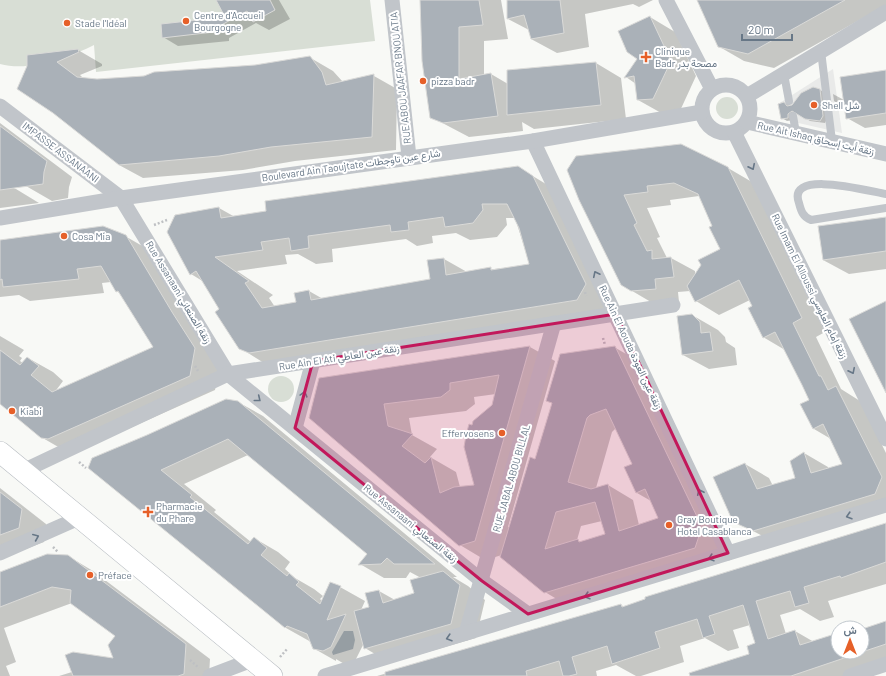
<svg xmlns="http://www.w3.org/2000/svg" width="886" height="676" font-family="Barlow,Vazirmatn,sans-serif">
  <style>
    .built { fill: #e9eae9 }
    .green { fill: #d8ded5 }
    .water { fill: #bcc6cc }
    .shadow { fill: #0003; fill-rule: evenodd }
    .building { fill: #aab1b8; stroke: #dadad8; fill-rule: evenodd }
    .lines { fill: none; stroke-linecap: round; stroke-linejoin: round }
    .secondary-casing { stroke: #b6bbc0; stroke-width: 22 }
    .path { stroke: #bec0c3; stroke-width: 2.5; stroke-dasharray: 2 2; stroke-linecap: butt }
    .lane { stroke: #c1c5ca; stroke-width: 8 }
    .street { stroke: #c1c5ca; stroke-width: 15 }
    .secondary { stroke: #fff; stroke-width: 21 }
    .oneway { stroke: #677787 }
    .marked { fill: #c2185b; fill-opacity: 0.2; stroke: #c2185b; stroke-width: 3; stroke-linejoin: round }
    .poi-dot { fill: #e66029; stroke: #fff; stroke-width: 1.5 }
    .labels { text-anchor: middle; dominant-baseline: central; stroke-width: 4; stroke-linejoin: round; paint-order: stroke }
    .poi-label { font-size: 10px; fill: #677787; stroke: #fff; text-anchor: start }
    .street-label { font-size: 10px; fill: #677787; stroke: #fff }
  </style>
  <rect width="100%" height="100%" fill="#f8f9f6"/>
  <polygon class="built" points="833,69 842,133 781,119 778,104"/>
  <g class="green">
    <path d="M 0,0 L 370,0 L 375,41 L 96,72 L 94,45 C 68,58 29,72 0,64 Z"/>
    <circle cx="727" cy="108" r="11"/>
    <circle cx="281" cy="389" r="13"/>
  </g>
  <polygon class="water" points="344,631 353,631 355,640 353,649 333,655 332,652"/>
  <g class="shadow">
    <polygon points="217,0 279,0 290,19 269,30 256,23 229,38 229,41 178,46 163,37 227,18"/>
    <polygon points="421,0 501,0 508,39 484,41 484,75 491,74 508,84 596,63 621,78 626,119 534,129 522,122 523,131 469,137 431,117"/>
    <polygon points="508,0 653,0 639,7 633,4 585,14 589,47 557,53 531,39 529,30 508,19"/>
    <polygon points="697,0 886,0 886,5 774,68 744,61 718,46"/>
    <polygon points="650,17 675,32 696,76 679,113 663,114 638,100 636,84 626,77 638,58"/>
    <polygon points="78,50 102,64 102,66 80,75 84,79 97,80 255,66 309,57 333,71 343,82 374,76 397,89 396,150 295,161 243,170 143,178 119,165 28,66"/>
    <polygon points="886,71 886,125 865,128 847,118 845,108 834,101 833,94 844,100"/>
    <polygon points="820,90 824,92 827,119 825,123 810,121 797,113 792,116 792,120 787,121 782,118 784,103 793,106"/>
    <polygon points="0,123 72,177 69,187 68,198 52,201 26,186 0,166"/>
    <path d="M 518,167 L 559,192 L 610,298 L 601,313 L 264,363 L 240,348 L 204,282 L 191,274 L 219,208 L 235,217 ZM 506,218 L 515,218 L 530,265 L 467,272 L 444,259 L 431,280 L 323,299 L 309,291 L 297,303 L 275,307 L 269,298 L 273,295 L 237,271 L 287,264 L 285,255 L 298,254 L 316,264 L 333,262 L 332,249 L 406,239 L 417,246 L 433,243 L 432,236 L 456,233 L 470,240 L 497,237 L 507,225 Z"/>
    <path d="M 728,168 L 752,182 L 825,332 L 816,337 L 841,389 L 860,401 L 886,453 L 886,512 L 778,544 L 734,521 L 745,464 L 769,478 L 773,486 L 796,479 L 804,453 L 828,467 L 828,469 L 843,465 L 831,439 L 814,429 L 810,400 L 785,350 L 763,337 L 750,300 L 719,315 L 696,301 L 690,291 L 678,292 L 679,302 L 656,305 L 622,285 L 580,200 ZM 699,196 L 714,226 L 721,250 L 695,275 L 695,271 L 671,258 L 667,258 L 657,238 L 660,237 L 647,208 L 671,205 L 670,200 Z"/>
    <polygon points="0,183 16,189 39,203 0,208"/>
    <polygon points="886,218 886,269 849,274 823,260"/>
    <polygon points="125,236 151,251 220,363 215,390 74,453 67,452 41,437 0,403 0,336 24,350 19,356 22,358 20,361 23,363 28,358 53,372 63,381 54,393 154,348 122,294 116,291 111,282 102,283 104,293 30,301 19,295 0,297 0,242"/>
    <polygon points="692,315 718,330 725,337 726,342 735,348 737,365 709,369 683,355"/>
    <path d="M 530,347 L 555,361 L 508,527 L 510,528 L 536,460 L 553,404 L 547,401 L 614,347 L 640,362 L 727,543 L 720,563 L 570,607 L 545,592 L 502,555 L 485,560 L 460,545 L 320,378 ZM 496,394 L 493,406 L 472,426 L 475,486 L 460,487 L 456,472 L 430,457 L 437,449 L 412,435 L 409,418 L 466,411 L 475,404 L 474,397 ZM 616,428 L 633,464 L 625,468 L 637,493 L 651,501 L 659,519 L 639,525 L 633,500 L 608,485 L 596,488 L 612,432 ZM 602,521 L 606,535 L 581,542 L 577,540 L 581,526 Z"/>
    <path d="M 238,402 L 263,416 L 457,577 L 453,577 L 468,586 L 485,600 L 476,638 L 390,663 L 365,648 L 364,643 L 355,661 L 346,665 L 336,659 L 336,661 L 313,648 L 311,642 L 286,628 L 90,467 ZM 248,455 L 368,554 L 360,564 L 384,578 L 406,578 L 410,572 L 421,578 L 415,594 L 395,600 L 379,591 L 371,607 L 361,610 L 365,601 L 340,587 L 322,601 L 320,599 L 323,596 L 314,589 L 295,578 L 285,569 L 290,562 L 278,552 L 254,538 L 251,542 L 214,512 L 216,510 L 184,484 Z"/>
    <polygon points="0,488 46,524 44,542 0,559"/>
    <polygon points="886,524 886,584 828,601 834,617 820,621 800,609 780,615 786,634 795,631 814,642 838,634 838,652 862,652 862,630 886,622 886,666 855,676 694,676 751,654 756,644 750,625 733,630 739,648 728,651 705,638 680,646 684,662 641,676 636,676 616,665 596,671 597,676 377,676 621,605 625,607"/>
    <polygon points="68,556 93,571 210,659 209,676 59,676 114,659 116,635 72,603 4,628 16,662 6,666 10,676 0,676 0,573"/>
  </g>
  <g class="building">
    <polygon points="216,0 270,0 275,10 253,22 247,11 214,29 214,32 162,38 161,24 225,17"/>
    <polygon points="420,0 479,0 483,25 459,27 459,79 491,73 498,116 443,123 430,118 422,61"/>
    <polygon points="507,0 560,0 564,33 531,39 524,15 507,19"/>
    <polygon points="697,0 845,0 748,54 718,47"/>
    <polygon points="650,16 671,61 653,99 637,100 634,76 624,78 637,59 627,52 618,31"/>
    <polygon points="78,49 79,52 57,62 77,77 97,79 144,76 154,72 255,65 310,56 322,72 326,85 374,74 372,137 271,147 219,156 119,165 53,113 17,89 27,66 27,55"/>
    <polygon points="596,62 601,105 507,115 507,70"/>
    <polygon points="886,70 886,113 846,119 840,77"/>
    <polygon points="813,87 820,89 823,116 820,121 805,119 792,111 788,114 788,118 781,119 778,104 784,102 787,106 792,105 801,93"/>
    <polygon points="0,126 47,161 44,172 43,184 0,190"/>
    <polygon points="681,144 728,167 802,318 793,323 819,376 821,376 828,390 836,386 882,477 875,494 753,531 733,522 713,477 745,463 757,489 795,478 790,461 804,452 811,473 842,464 823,424 813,429 800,404 809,400 802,385 775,332 763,338 748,308 752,306 739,280 695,302 687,286 701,265 698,260 720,249 709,227 712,226 698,194 674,183 647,186 648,192 624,195 637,223 634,225 647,251 652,250 652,259 671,257 674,277 655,279 656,289 631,291 621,285 579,200 567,170 576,156"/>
    <path d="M 518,166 L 533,176 L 586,284 L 577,300 L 249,353 L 239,349 L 215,312 L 219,309 L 196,271 L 190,275 L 167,232 L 175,215 L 219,207 L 221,218 L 266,211 L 265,201 ZM 482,204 L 507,204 L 519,228 L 529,264 L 491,270 L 491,267 L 446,275 L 444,258 L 427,260 L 430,279 L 311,300 L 309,290 L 294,293 L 296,302 L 262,308 L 245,283 L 249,281 L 215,257 L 263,250 L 261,242 L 289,238 L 291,251 L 309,248 L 308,236 L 390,225 L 391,232 L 409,230 L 408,222 L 443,217 L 445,227 L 473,223 L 483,210 Z"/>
    <polygon points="886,217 886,251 823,260 818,226"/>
    <polygon points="103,226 126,235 172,312 195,348 190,376 48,439 41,438 0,404 0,350 20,365 27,357 39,366 31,375 52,392 153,347 118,291 116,292 101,266 77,269 79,279 3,287 2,279 0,280 0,240"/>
    <polygon points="886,301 886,393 849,319"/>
    <polygon points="692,314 700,322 701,333 710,332 713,351 682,355 677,316"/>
    <path d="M 530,346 L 475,541 L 459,546 L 309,418 L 319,378 ZM 499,375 L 492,405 L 473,421 L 472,425 L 469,424 L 466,435 L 464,447 L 474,485 L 454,487 L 440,493 L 431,457 L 425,463 L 402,446 L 413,434 L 388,426 L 384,404 L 441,397 L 450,390 L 450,383 Z"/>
    <path d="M 615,346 L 702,527 L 695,548 L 544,593 L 500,557 L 530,457 L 535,459 L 552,403 L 546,401 L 560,354 ZM 606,409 L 632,464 L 624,467 L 636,493 L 645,489 L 658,518 L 619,531 L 608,484 L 591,489 L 568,482 L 587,418 L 590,415 ZM 595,502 L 605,534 L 579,542 L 578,539 L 545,549 L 556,512 Z"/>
    <polygon points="226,399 238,401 435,564 394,564 387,558 381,564 358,565 367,554 228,439 161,470 192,495 190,497 248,544 254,537 267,548 261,555 287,576 289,573 299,582 296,585 320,604 330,582 341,586 327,620 346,614 331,647 323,651 313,649 307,634 287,626 285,628 88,468 92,458 147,435"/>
    <polygon points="0,492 22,509 19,528 0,535"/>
    <polygon points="886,523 886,562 841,578 840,576 804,587 809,603 795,607 790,591 756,601 768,639 795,630 800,645 838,633 838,652 862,652 791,676 690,676 689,673 749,654 747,646 755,643 743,605 709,616 715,634 703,638 697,619 655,632 660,648 612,664 607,646 572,657 577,674 569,676 563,676 559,661 526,671 527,676 385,676 385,672 621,604 622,607 645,599 645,597"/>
    <polygon points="47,554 68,555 186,644 184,674 178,676 73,676 65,655 73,652 113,658 108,645 115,636 70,603 71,590 52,587 0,607 0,572"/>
    <polygon points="443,571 460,585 451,624 364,649 354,611 369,607 365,593 379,590 383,603 414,593 410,580"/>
    <polygon points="886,621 886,644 862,652 862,629"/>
  </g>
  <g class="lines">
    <g class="secondary-casing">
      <polyline id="secondary" points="0,452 272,676"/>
    </g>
    <g class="path">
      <polyline points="154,225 167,220"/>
      <polyline points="585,292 586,296"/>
      <polyline points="603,338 605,345"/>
      <polyline points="195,366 198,371"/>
      <polyline points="79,462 86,468"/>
      <polyline points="53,547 58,552"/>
      <polyline points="280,657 288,648"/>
      <polyline points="190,660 199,668"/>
    </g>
    <g class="lane">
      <polyline points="821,51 832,141"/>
      <polyline points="784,74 789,101"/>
      <polyline points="793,116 796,133"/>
      <path d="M 886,194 C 872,192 786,168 799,203 C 801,211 803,217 811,220 L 886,208"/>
    </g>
    <g class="street">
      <polyline points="392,0 409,157"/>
      <polyline points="666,0 712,89"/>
      <circle cx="726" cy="109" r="24"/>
      <polyline points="747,96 886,12"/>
      <polyline points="0,106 121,198 228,374 482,581 528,614"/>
      <polyline points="747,122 886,154"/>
      <polyline points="734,132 886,439"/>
      <polyline points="533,141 728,553"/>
      <polyline points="0,218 121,198 533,141 702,112"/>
      <polyline points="295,428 313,361"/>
      <polyline points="23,471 228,374 673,305"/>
      <polyline points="0,553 79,518"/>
      <polyline points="466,633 554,323"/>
      <polyline points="210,676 252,660"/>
      <polyline points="325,676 886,505"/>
      <polyline points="850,676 886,664"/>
    </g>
    <use href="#secondary" class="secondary"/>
  </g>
  <defs><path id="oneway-chevron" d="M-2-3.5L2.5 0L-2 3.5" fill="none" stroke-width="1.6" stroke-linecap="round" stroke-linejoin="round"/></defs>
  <g class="oneway">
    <use href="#oneway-chevron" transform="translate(752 167) rotate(64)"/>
    <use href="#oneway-chevron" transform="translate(596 274) rotate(-116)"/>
    <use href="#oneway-chevron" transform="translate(852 371) rotate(64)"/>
    <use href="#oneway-chevron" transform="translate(304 394) rotate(-75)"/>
    <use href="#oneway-chevron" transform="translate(258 399) rotate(39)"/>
    <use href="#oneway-chevron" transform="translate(700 492) rotate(-115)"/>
    <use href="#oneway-chevron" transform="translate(849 516) rotate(163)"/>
    <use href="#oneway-chevron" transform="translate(36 537) rotate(-23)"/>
    <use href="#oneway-chevron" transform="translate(711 558) rotate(163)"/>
    <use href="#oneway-chevron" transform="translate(587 596) rotate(163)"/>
    <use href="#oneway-chevron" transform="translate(449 638) rotate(163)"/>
  </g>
  <path class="marked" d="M 616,314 L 728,553 L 528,614 L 482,581 L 295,428 L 313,361 Z"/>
  <g class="poi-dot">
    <circle cx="186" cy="21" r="4"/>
    <circle cx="67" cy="23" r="4"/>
    <path d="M644 51h4v4h4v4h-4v4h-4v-4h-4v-4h4z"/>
    <circle cx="423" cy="81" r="4"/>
    <circle cx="814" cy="105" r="4"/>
    <circle cx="64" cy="236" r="4"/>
    <circle cx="12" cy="411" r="4"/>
    <circle cx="502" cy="433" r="4"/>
    <path d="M146 506h4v4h4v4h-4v4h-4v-4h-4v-4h4z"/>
    <circle cx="669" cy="525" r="4"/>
    <circle cx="90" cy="575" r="4"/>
  </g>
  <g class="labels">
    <g class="poi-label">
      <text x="194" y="15">Centre d'Accueil<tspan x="194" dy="12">Bourgogne</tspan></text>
      <text x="75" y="23">Stade l'Idéal</text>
      <text x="655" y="51">Clinique<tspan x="655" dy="12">Badr مصحة بدر</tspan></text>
      <text x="431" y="81">pizza badr</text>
      <text x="822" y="105">Shell شل</text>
      <text x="72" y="236">Cosa Mia</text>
      <text x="20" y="411">Kiabi</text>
      <text x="494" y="433" text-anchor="end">Effervosens</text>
      <text x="156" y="506">Pharmacie<tspan x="156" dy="12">du Phare</tspan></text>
      <text x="677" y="519">Gray Boutique<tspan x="677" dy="12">Hotel Casablanca</tspan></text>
      <text x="98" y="575">Préface</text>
    </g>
    <g class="street-label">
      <text transform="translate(400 78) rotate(-96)">RUE ABOU JAAFAR BNOU ATIA</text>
      <text transform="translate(816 138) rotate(13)">Rue Ait Ishaq زنقة أيت إسحاق</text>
      <text transform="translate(61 152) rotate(37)">IMPASSE ASSANAANI</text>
      <text transform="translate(351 165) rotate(-8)">Boulevard Ain Taoujtate شارع عين تاوجطات</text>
      <text transform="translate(810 286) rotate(64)">Rue Imam El Alloussi زنقة إمام العلوسي</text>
      <text transform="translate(179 292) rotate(59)">Rue Assanaani زنقة الصنعاني</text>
      <text transform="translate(631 347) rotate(65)">Rue Ain El Aouda زنقة عين العودة</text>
      <text transform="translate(339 357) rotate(-9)">Rue Ain El Ati زنقة عين العاطي</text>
      <text transform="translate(511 478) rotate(-74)">RUE JABAL ABOU BILLAL</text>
      <text transform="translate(411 523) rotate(39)">Rue Assanaani زنقة الصنعاني</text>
    </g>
  </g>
  <g transform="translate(850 640)"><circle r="19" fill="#ffffff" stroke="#c2c9cf"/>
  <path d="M0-3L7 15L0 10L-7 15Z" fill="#e66029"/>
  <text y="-6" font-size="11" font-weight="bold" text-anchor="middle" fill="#677787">ش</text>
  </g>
  <path d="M742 34v6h50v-6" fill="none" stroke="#677787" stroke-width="2"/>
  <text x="748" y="34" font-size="12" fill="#677787" stroke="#ffffff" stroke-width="3" paint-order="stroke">20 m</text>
</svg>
